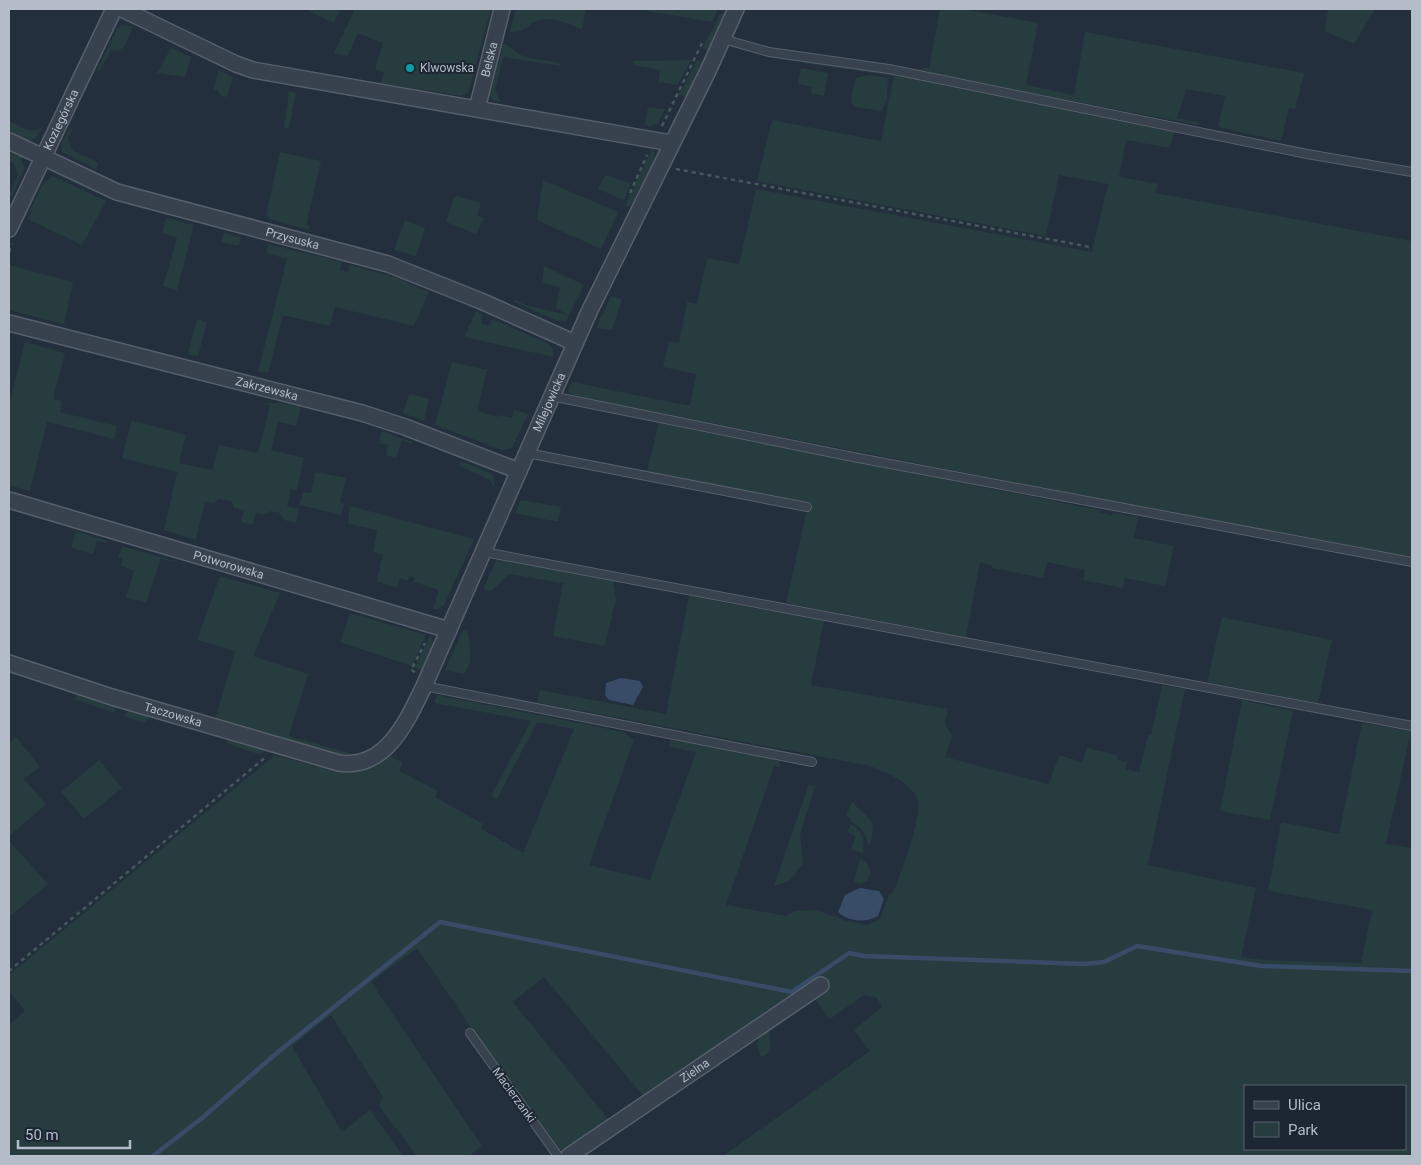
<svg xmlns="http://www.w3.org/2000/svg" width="1421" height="1165" font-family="Roboto,sans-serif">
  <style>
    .green { fill: #263c3f; fill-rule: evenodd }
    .water { fill: #394c67 }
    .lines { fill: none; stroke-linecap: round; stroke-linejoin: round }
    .stream { stroke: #394c67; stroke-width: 4.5 }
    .lane-casing { stroke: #565f6c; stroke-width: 10 }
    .street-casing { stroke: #565f6c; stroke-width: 18 }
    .path { stroke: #44595c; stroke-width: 2.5; stroke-dasharray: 4 4; stroke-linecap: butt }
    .lane { stroke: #38414e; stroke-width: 8 }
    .street { stroke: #38414e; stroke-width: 15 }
    .culture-dot { fill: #0f9aa8; stroke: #1d2633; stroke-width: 2 }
    .labels { text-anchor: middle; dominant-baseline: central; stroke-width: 4; stroke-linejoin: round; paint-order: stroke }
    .street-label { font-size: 12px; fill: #b4bcc9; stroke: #1d2633 }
    .poi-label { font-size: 12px; fill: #b4bcc9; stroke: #1d2633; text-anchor: start }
  </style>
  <rect width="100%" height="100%" fill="#242f3e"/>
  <g class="green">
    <polygon points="311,9 340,9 334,23 309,11"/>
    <polygon points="355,9 491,9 468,93 461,96 380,83 384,73 375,69 383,43 358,33 348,56 334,53"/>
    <path d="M 516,9 L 586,9 L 582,30 C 569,23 549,15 535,22 C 525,27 522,33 510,32 Z"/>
    <polygon points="648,9 718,9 712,22 648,11"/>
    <polygon points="940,9 963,9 1038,23 1026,85 1074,95 1085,32 1304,73 1295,109 1289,108 1281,141 1218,127 1225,96 1187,89 1177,118 1200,123 1198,125 922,72 923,68 929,68"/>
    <polygon points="1328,9 1375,9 1354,44 1325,31"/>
    <polygon points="720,14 726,15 710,50 707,51 702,49"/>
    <polygon points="122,25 133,27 124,47 118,51 111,50 100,71 97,70 117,29"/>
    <polygon points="504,43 524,57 560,63 560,66 503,57 495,90 501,102 493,100 490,95"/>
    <polygon points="171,48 191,57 185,77 157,73"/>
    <polygon points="691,60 677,85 658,82 660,70 633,65 633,61"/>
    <polygon points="697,60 704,63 687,97 679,95"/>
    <polygon points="803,60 895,74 946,86 1175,130 1170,148 1126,140 1119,177 1158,184 1156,193 1412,241 1412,557 1060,491 578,397 568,392 572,382 690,406 696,374 663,367 669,341 679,343 687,302 697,304 707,258 739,264 756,189 1092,252 1108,184 1059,175 1046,236 757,181 772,120 881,141 894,76 803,63"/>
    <polygon points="801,68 828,73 824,96 811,93 812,87 798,84"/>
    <polygon points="218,70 233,77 227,97 221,96 218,90 214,90"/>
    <polygon points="869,75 888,78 887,99 881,111 856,107 852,104 851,97 856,78"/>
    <polygon points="289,91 296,93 289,128 284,128"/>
    <polygon points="648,107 665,109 658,123 649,127 645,124"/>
    <polygon points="9,121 30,131 42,128 36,138 30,140 27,144 9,136"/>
    <polygon points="70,127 72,129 68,138 73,151 99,163 96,169 62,152 61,145"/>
    <polygon points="9,149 24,156 21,160 25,168 12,196 9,195 18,175 14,164 9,161"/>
    <polygon points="652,149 655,154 654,161 631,206 625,206"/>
    <polygon points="280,152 321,161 306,225 310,226 308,230 270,219 266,215"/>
    <polygon points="605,175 631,183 624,200 598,189"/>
    <polygon points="53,176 106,201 82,245 28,219 32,211 30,210 43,184"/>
    <polygon points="543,180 618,212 601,249 537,220"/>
    <polygon points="457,196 481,203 477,215 484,218 476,234 446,222 454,198"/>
    <polygon points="166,218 194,225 177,290 163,286 177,238 162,233"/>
    <polygon points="405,220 425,228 416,256 394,250"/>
    <polygon points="224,233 241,237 239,246 221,242"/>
    <polygon points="268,244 342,262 340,270 348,272 350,265 397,278 429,292 414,326 335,307 330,326 283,315 268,373 258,371 287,259 266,253"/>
    <polygon points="9,265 73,282 64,324 9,310"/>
    <polygon points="544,266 584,285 566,321 558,321 514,302 515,300 525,305 568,315 556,308 560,287 542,283"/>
    <polygon points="611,296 622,299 612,330 596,328"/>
    <polygon points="476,311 483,315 481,323 489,326 492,319 547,343 552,347 554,357 464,337"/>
    <polygon points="197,319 207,322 198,356 188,354"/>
    <polygon points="25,342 65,353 53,399 62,401 60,412 117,426 114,439 47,422 30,491 9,485 9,406"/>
    <polygon points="452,362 487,370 477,411 498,417 499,415 512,418 514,410 528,414 512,448 502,450 435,425"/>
    <polygon points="409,394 429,399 424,421 403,413"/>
    <polygon points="261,403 283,403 301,407 296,426 278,422 271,450 304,458 297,490 291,489 287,506 299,509 296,523 284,520 280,513 271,511 263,515 256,513 253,525 241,522 244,510 234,508 231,501 219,499 214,503 205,501 196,540 164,530 177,472 122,458 132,420 186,435 179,463 212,470 219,445 258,453 270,405"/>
    <polygon points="659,423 1099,510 1101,513 1112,515 1114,513 1138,517 1134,538 1174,546 1165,586 1125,578 1123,588 1083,580 1085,570 1047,562 1043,578 992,568 991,565 980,563 966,637 786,603 808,505 804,502 647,471"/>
    <polygon points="382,431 412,442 411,444 402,440 396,458 386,455 388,445 379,443"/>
    <polygon points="461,461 493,474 495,489 490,480 459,466"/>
    <polygon points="315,472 346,478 340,502 344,504 341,515 300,505 303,492 311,493"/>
    <polygon points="521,500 561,507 558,522 515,513"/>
    <polygon points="350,506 474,539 444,605 437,610 433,609 439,590 414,582 415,578 410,576 408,581 400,578 397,588 378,582 377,579 383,555 373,552 377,530 348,524"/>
    <polygon points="76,531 108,541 107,543 97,541 93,554 71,548"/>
    <polygon points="122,546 189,565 161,559 146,603 126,597 134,571 121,566 123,559 118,557"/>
    <polygon points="497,558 613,581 616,599 605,646 553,636 563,583 509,574 491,591 483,589"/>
    <polygon points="220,576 280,593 253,656 308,674 289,736 356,755 335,755 215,720 235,651 197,640"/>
    <path d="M 689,596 L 824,621 L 811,685 L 948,709 L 945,723 L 952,736 L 945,757 L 1049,784 L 1059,755 L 1082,762 L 1087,748 L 1116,755 L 1118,760 L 1127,762 L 1125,769 L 1139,772 L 1148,735 L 1151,735 L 1162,685 L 1185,689 L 1148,865 L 1256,888 L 1241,957 L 1263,960 L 1361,963 L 1372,910 L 1268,891 L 1281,822 L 1339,834 L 1362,723 L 1411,731 L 1386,844 L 1412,848 L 1412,1156 L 723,1156 L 870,1051 L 854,1030 L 882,1007 L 877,998 L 864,995 L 830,1019 L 815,999 L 769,1030 L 771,1051 L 761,1057 L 757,1044 L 761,1032 L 829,984 L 826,977 L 717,1046 L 645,1098 L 544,977 L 513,1002 L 612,1124 L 564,1155 L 476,1035 L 417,948 L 371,982 L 482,1146 L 469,1156 L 417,1156 L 379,1106 L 383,1097 L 331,1015 L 292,1046 L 342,1132 L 370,1110 L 403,1156 L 9,1156 L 9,1025 L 25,1011 L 9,991 L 9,975 L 275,755 L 318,767 L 320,764 C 346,769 368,772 391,756 L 403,763 L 399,771 L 438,791 L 435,797 L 483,824 L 481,829 L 523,853 L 574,729 L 537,722 L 497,799 L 491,796 L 531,721 L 434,703 L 437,695 L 624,732 L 634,740 L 589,865 L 650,880 L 696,752 L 669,747 L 670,740 L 773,757 L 780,762 L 780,767 L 774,766 L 726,905 L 786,916 L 795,911 L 816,910 L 847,921 L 867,925 L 881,918 L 888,896 L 894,891 C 900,873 924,814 917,798 C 909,781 887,773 870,766 L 537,702 L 540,690 L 666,714 ZM 1245,1086 L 1405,1086 L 1405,1149 L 1245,1149 Z"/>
    <polygon points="350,613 426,635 412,666 340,642"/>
    <polygon points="1222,617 1332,640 1318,703 1207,682"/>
    <path d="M 463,630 L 468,632 C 470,644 474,665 463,674 L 445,670 Z"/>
    <polygon points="431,634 433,645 423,671 414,668"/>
    <polygon points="79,693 115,704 115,713 74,699"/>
    <polygon points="1242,700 1293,711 1270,820 1220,811"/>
    <polygon points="131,708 181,722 179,726 152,716 144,723 124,716"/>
    <polygon points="16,737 40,767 24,779 46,804 9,836 9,743"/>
    <polygon points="230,739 260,746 264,749 261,755 226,743"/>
    <polygon points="99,760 122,788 84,819 61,792"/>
    <polygon points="809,784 815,787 800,835 803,864 789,881 774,886"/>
    <path d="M 852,801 C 866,820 881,817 868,847 C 867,834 861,827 850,821 L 851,818 L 846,816 Z"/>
    <path d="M 851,824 C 863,831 865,840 863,853 L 851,850 L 856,836 L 847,832 Z"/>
    <polygon points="9,841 48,884 9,917"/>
    <polygon points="860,859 867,863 871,873 868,880 861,884 854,881"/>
  </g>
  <g class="water">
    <polygon points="621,678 640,681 643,687 633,705 609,700 605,695 606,683"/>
    <path d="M 860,888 L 879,891 L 884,899 L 878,916 C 866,923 849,922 838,912 L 845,895 Z"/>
  </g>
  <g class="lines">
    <polyline class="stream" points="153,1156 202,1118 278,1052 440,922 792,992 849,953 864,956 1084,964 1104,962 1137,946 1261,966 1412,971"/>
    <g class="lane-casing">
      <g id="lane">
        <polyline points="723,39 769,52 889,69 1307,154 1412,172"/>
        <polyline points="551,396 853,457 1412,562"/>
        <polyline points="527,453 807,507"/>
        <polyline points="484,552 1412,726"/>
        <polyline points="424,686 812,762"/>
        <polyline points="470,1033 558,1156"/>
      </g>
    </g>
    <g class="street-casing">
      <g id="street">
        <polyline points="122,9 236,64 253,70 671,143"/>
        <path id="s1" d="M 477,109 L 502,9"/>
        <path id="s2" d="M 9,141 L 117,192 L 388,264 L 481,301 L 575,343"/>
        <path id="s3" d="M 9,229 L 114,9"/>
        <path id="s4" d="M 9,323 L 362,413 L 405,427 L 519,471"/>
        <path id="s5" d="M 9,500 L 449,630"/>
        <path id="s6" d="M 9,663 L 112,697 L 339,763 C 386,770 407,721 424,686 L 589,312 L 708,71 L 736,9"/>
        <path id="s7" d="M 569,1156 L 821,985"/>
      </g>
    </g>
    <g class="path">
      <polyline points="662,126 703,41"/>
      <polyline points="676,169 1090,247"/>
      <polyline points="630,193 647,155"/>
      <polyline points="9,252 12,244"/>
      <polyline points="415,672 411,670 425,643"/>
      <polyline points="9,971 267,756"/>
    </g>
    <use href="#lane" class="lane"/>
    <use href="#street" class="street"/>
  </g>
  <circle class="culture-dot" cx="410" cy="68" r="5"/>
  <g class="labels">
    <g class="street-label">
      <text stroke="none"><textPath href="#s1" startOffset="51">Belska</textPath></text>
      <text stroke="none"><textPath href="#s3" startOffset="121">Koziegórska</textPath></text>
      <text stroke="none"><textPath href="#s2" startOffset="301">Przysuska</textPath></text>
      <text stroke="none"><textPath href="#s4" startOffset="266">Zakrzewska</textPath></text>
      <text stroke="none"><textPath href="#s6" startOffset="779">Milejowicka</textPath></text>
      <text stroke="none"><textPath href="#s5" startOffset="229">Potworowska</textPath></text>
      <text stroke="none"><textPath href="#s6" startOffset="172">Taczowska</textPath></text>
      <text stroke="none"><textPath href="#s7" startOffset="152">Zielna</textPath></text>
      <text transform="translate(514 1095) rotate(54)">Macierzanki</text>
    </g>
    <g class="poi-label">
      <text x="420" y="68">Klwowska</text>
    </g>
  </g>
  <rect width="1421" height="1165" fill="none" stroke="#b4bcc9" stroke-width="20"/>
  <rect x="1244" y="1085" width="162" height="65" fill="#1d2633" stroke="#59626f"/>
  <rect x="1254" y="1101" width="25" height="8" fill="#38414e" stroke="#59626f"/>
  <text x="1288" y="1110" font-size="15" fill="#b4bcc9">Ulica</text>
  <rect x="1254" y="1122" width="25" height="15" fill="#263c3f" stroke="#59626f"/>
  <text x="1288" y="1135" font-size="15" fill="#b4bcc9">Park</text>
  <path d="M18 1140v8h112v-8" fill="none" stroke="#b4bcc9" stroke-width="2.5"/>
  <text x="25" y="1140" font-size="15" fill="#b4bcc9" stroke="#1d2633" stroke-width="4" paint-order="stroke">50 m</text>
</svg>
